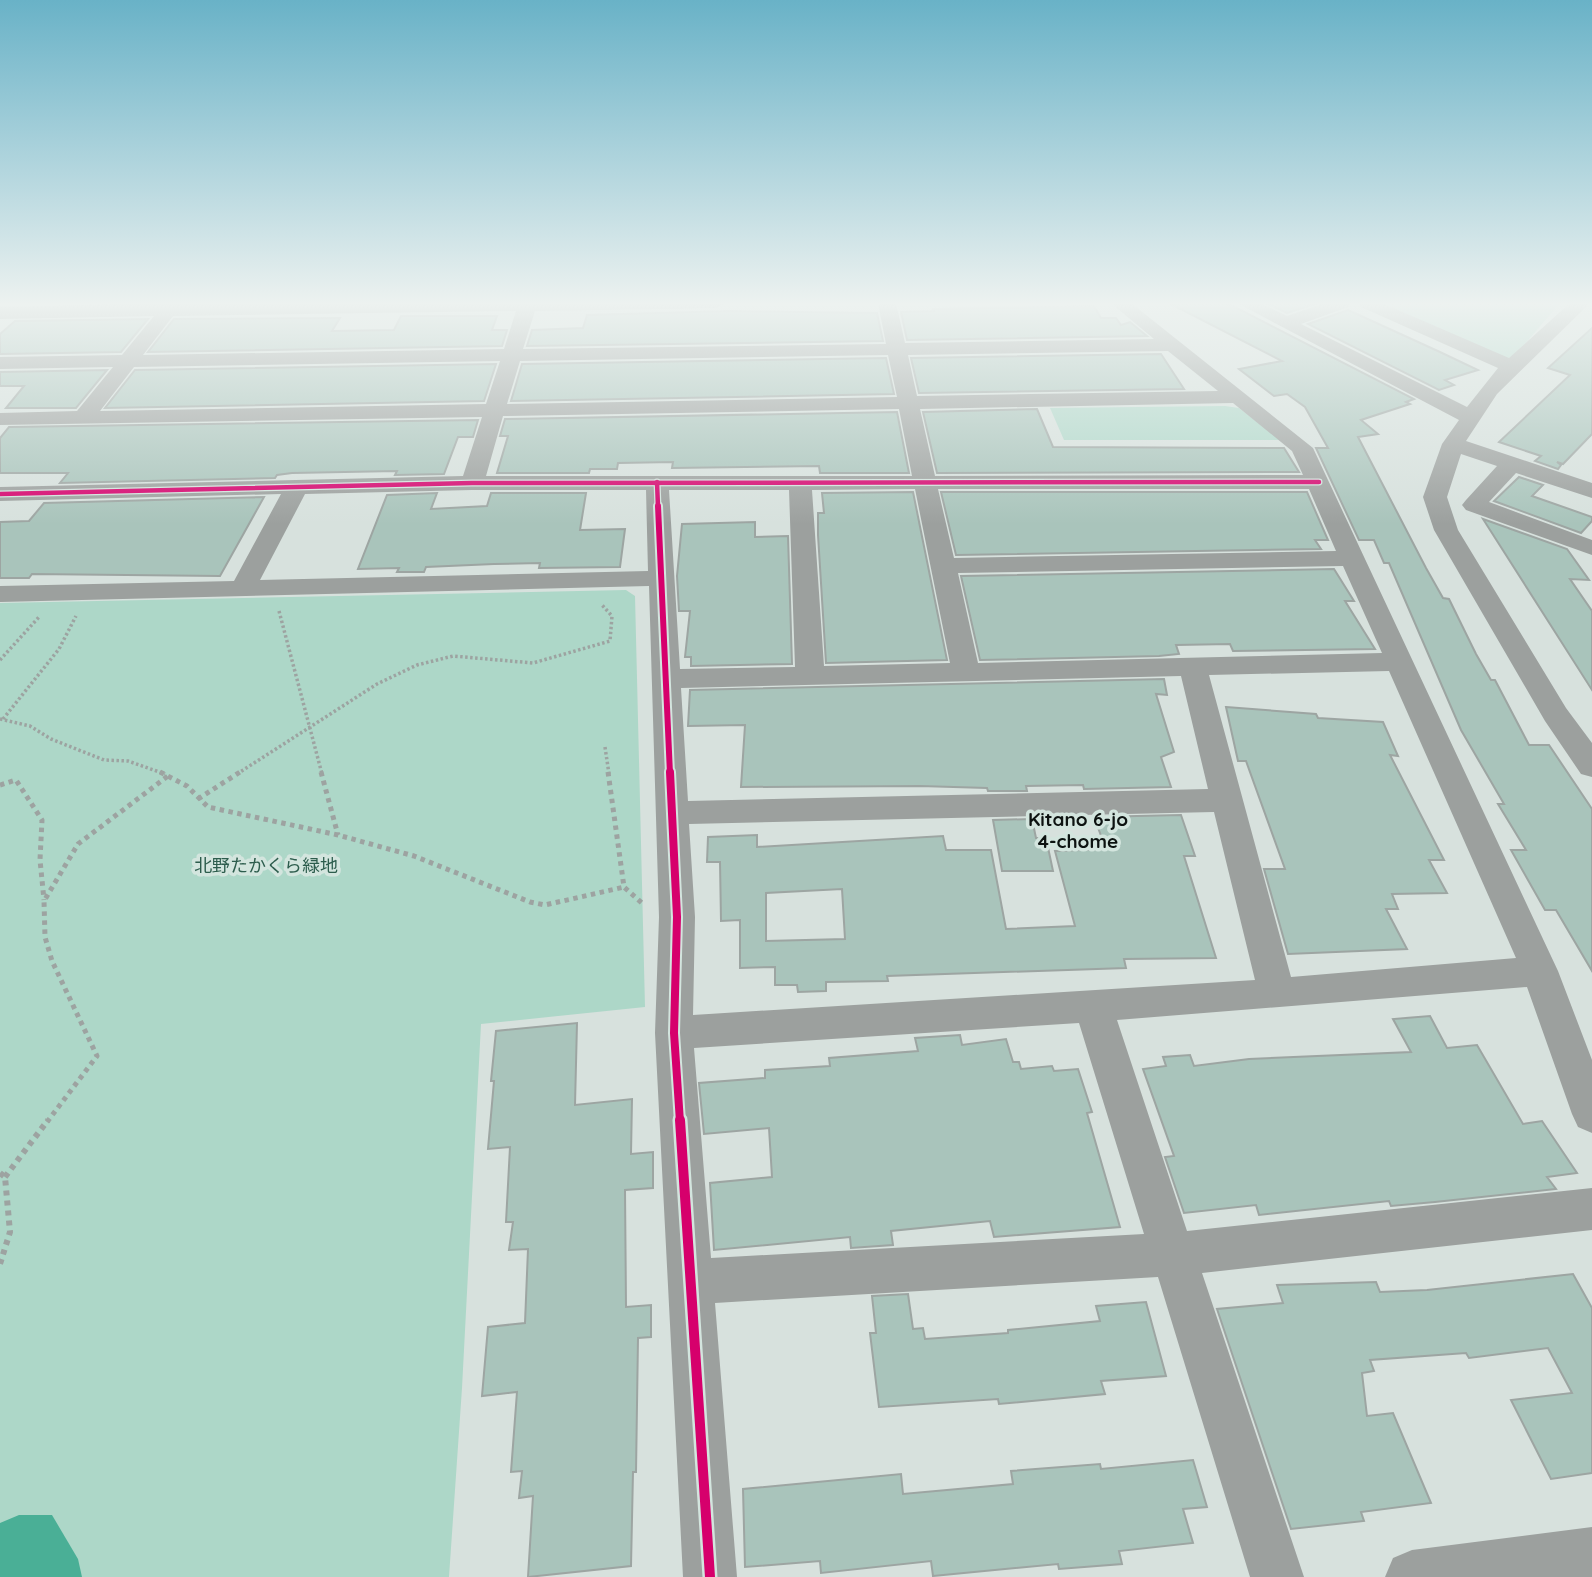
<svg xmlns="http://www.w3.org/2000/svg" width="1592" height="1577" font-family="Quicksand,'Noto Sans JP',sans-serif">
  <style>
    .green { fill: #add7c8 }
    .water { fill: #4aaf96 }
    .building { fill: #a9c4bb; stroke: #9da5a2; stroke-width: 2; fill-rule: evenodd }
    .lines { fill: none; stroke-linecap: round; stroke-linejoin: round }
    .path-far2 { stroke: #9da3a1; stroke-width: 3.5; stroke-dasharray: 2.5 2.5; stroke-linecap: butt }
    .path-far1 { stroke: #9da3a1; stroke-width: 5; stroke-dasharray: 4.5 4.5; stroke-linecap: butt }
    .path { stroke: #9da3a1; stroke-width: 6; stroke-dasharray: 5 5; stroke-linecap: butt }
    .minor { fill: #9ca09e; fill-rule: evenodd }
    .cycleway-far3-casing { stroke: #d3e5de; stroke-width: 7 }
    .cycleway-far2-casing { stroke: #d3e5de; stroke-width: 10 }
    .cycleway-far1-casing { stroke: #d3e5de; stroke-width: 12 }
    .cycleway-casing { stroke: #d3e5de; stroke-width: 15 }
    .cycleway-far3 { stroke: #d6006c; stroke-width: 4.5 }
    .cycleway-far2 { stroke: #d6006c; stroke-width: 6 }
    .cycleway-far1 { stroke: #d6006c; stroke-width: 8 }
    .cycleway { stroke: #d6006c; stroke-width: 10 }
    .labels { text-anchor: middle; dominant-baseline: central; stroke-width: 7; stroke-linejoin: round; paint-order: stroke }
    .park-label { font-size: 18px; fill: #2d5d4d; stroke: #d3e5de }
    .neighbourhood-label { font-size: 19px; font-weight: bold; fill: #0d1311; stroke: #d3e5de }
  </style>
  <rect width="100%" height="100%" fill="#d7e1dd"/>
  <g class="green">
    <polygon points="1382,303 1560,303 1511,360"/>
    <polygon points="1225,406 1239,408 1280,440 1064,440 1050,408"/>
    <polygon points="626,590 635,596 645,1007 481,1024 462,1388 449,1577 0,1577 0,603"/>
  </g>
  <polygon class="water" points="19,1515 52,1515 78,1559 82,1577 0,1577 0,1523"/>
  <g class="building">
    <polygon points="1169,303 1227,303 1414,399 1406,402 1410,404 1361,420 1378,434 1358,437 1426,568 1443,598 1449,599 1476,654 1491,680 1495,680 1529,745 1549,745 1592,809 1592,971 1556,910 1545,910 1511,850 1526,850 1498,804 1504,804 1461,730 1389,563 1384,563 1374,540 1359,540 1316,448 1328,448 1305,407 1287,394 1274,396 1239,369 1282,361"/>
    <polygon points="1272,303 1318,303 1287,313 1268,304"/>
    <polygon points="1094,306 1101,318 1116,318 1121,325 1130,322 1147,336 907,340 901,312 934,311 933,309"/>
    <polygon points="1348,310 1440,352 1478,370 1445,380 1454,385 1439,390 1308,324"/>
    <polygon points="729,311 877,313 883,341 527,346 532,330 583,328 587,315"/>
    <polygon points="401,316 497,316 492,330 507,330 502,346 148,352 174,319 340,318 332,331 394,330"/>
    <polygon points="148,319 121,352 0,354 0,334 15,321"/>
    <polygon points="1592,328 1592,434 1563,464 1557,462 1561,465 1558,469 1535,461 1541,456 1499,442 1570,375 1548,368"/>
    <polygon points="1161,354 1184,389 919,393 911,358"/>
    <polygon points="886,358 894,394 511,401 522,364"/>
    <polygon points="496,364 484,401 105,408 135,370"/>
    <polygon points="107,370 76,408 6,408 24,386 0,386 0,372"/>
    <polygon points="1037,409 1053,447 1284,448 1299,472 937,473 923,412"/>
    <polygon points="897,412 909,473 820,473 819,466 672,468 673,462 618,463 617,469 590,469 589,473 497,473 508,436 500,436 505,419"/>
    <polygon points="478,420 473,437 458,437 444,474 395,475 397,471 292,473 277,475 275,478 60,483 68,473 0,473 0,438 9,427"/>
    <polygon points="1519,477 1543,485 1532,496 1592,517 1592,521 1581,533 1494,501"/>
    <polygon points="913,492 947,660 826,663 818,535 818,513 824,513 822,493"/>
    <polygon points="941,492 1307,492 1328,540 1315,540 1321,549 956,555"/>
    <polygon points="437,493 431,509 487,506 491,493 586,493 580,530 625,529 620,567 539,568 540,563 494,564 426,567 424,572 397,572 399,568 358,569 387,495"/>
    <polygon points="264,497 220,576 32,574 29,578 0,578 0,522 29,521 44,503"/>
    <polygon points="1483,519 1567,549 1589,580 1570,579 1592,611 1592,690"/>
    <polygon points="755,522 755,537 788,536 792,664 691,666 691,657 685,657 690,611 679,611 677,576 682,524"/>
    <polygon points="1334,569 1354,601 1345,601 1375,649 1233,651 1230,644 1176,645 1179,654 1159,656 980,660 961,576"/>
    <polygon points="1164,679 1167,695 1156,694 1174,752 1161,757 1171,787 1084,789 1083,785 1026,786 1027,791 988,791 987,788 920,786 741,787 745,725 688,726 690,690"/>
    <polygon points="1226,707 1316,714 1318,718 1383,722 1398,756 1390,755 1444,860 1429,860 1447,893 1392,894 1398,909 1386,909 1407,949 1288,954 1264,869 1285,869 1246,761 1238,761"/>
    <path d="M 1181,815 L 1195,856 L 1184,856 L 1216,958 L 1124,959 L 1126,968 L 887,976 L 888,981 L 826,982 L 826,991 L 798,992 L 797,985 L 775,985 L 775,967 L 740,968 L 740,920 L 721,921 L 720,862 L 707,862 L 708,837 L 757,835 L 757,847 L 943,836 L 946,850 L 991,850 L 1006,929 L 1075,926 L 1055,851 L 1106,849 L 1094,817 ZM 842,889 L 845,939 L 766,941 L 766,893 Z"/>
    <polygon points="1032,819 1036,838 1046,838 1053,871 1002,871 993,820"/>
    <polygon points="1430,1016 1447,1048 1477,1045 1523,1124 1542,1121 1577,1173 1547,1177 1556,1189 1435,1202 1391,1206 1389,1201 1259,1215 1256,1205 1184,1213 1165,1157 1174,1156 1143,1069 1166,1066 1163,1057 1190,1055 1194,1066 1249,1059 1411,1052 1393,1019"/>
    <polygon points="577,1023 575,1105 632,1099 631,1154 653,1152 653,1188 625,1190 626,1307 651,1305 651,1337 638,1338 636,1472 633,1472 631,1566 528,1577 533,1496 519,1498 522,1471 511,1472 517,1392 482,1396 488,1327 525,1323 528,1249 509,1250 513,1222 506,1222 510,1147 488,1149 494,1081 491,1081 496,1031"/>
    <polygon points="960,1035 962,1045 1006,1039 1013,1062 1019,1062 1021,1069 1052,1066 1054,1071 1078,1069 1092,1112 1087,1113 1120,1227 994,1237 990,1221 891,1231 893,1245 851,1248 850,1237 714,1250 710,1183 772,1177 769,1128 704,1134 699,1083 765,1078 765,1070 830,1066 829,1058 918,1051 915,1038"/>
    <polygon points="1573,1274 1592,1308 1592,1473 1551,1479 1511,1400 1572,1393 1548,1348 1469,1358 1466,1353 1370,1360 1374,1371 1362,1373 1367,1416 1393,1413 1431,1503 1361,1512 1364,1521 1291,1529 1217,1309 1283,1303 1277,1285 1376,1282 1380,1292 1427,1290"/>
    <polygon points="908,1294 913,1329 923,1328 925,1339 1008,1333 1008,1330 1100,1321 1096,1306 1146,1302 1166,1376 1101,1381 1105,1394 999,1404 998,1399 879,1407 870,1333 876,1333 872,1296"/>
    <polygon points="1193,1460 1207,1507 1183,1509 1193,1543 1119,1551 1122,1564 1059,1569 1058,1564 933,1576 931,1561 821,1573 820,1561 745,1567 743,1489 901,1474 903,1494 1013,1484 1011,1471 1100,1464 1101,1469"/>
  </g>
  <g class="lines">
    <g class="path-far2">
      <polyline points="279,611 322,774"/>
      <polyline points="0,660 39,617"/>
      <polyline points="0,719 30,726 51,739 104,760 128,761 165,774"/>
      <polyline points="3,719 59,649 76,616"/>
      <polyline points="605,747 609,774"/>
      <polyline points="237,774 377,684 417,665 453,656 533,663 610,641 612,616 602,605"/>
    </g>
    <g class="path-far1">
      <polyline points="160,772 187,786 208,807 338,835 414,856 530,902 545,905 624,887"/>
      <polyline points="321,772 338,835"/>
      <polyline points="608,772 624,887 643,904"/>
      <polyline points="0,785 16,780 42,820 40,860 44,900"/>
      <polyline points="198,799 240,772"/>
      <polyline points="47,1122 97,1056 52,961 45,937 44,901 78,844 168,776"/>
    </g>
    <g class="path">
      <polyline points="0,1173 5,1177 10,1232 0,1264"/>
      <polyline points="5,1177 48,1120"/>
    </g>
    <g class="minor">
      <path d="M 165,303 L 726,303 L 717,308 L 535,311 L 523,349 L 886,344 L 878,303 L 896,303 L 905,343 L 1154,339 L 1111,303 L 1131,303 L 1313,448 L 1558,971 L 1592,1060 L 1592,1133 L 1578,1127 L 1572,1114 L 1527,987 L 1117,1020 L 1187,1231 L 1592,1188 L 1592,1230 L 1202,1273 L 1304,1577 L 1250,1577 L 1158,1277 L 715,1303 L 737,1577 L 683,1577 L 655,1033 L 659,917 L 649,586 L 0,602 L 0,586 L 234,581 L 281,494 L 0,501 L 0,487 L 463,476 L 482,417 L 0,425 L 0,413 L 77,411 L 113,367 L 0,369 L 0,357 L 122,355 L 154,316 L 0,319 L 0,307 ZM 516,311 L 504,349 L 143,355 L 173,316 ZM 1168,351 L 1218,391 L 917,396 L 908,355 ZM 888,355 L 897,397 L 507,404 L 520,361 ZM 500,361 L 486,404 L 100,411 L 134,367 ZM 1233,403 L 1292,451 L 1303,475 L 935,476 L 920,409 ZM 899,409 L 912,476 L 486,476 L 503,416 ZM 915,489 L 950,663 L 824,666 L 812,490 ZM 938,489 L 1309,489 L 1336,551 L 954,558 ZM 472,490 L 646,490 L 648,571 L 260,580 L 305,494 ZM 669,490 L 789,490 L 795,667 L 680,669 ZM 1343,566 L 1382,653 L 978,663 L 958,573 ZM 1389,671 L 1516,958 L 1291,977 L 1209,675 ZM 1181,676 L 1208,789 L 688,801 L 681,688 ZM 1214,812 L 1255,980 L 693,1015 L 695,917 L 689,824 ZM 1079,1023 L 1144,1234 L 711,1258 L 694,1048 Z"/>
      <polygon points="1237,303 1260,303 1287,316 1325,303 1351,303 1348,307 1301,324 1467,407 1498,368 1361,307 1358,303 1382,303 1509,358 1570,303 1590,303 1497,394 1466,441 1592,483 1592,498 1516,473 1489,502 1592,540 1592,555 1466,510 1462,505 1466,500 1497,466 1461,454 1447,497 1458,530 1566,708 1592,743 1592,777 1581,774 1545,721 1434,530 1423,497 1442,444 1459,420"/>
      <polygon points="1592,1527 1592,1577 1385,1577 1393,1558 1412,1550"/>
    </g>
    <g class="cycleway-far3-casing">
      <g id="cycleway-far3">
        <polyline points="657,482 658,507"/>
        <polyline points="0,494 472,483 1319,482"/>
      </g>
    </g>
    <g class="cycleway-far2-casing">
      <polyline id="cycleway-far2" points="658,506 670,774"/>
    </g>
    <g class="cycleway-far1-casing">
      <polyline id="cycleway-far1" points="670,772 677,917 674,1033 680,1122"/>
    </g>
    <g class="cycleway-casing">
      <polyline id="cycleway" points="680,1120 710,1577"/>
    </g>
    <use href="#cycleway-far3" class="cycleway-far3"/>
    <use href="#cycleway-far2" class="cycleway-far2"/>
    <use href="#cycleway-far1" class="cycleway-far1"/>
    <use href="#cycleway" class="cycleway"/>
  </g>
  <linearGradient id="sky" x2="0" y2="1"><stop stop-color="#69b2c7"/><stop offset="0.58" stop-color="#edf2f0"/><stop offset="1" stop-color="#edf2f0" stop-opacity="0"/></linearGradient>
  <rect width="1592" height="524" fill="url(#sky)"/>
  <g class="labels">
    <g class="park-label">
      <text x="266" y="865">北野たかくら緑地</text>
    </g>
    <g class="neighbourhood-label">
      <text x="1078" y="819">Kitano 6-jo<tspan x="1078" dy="22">4-chome</tspan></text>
    </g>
  </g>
</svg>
